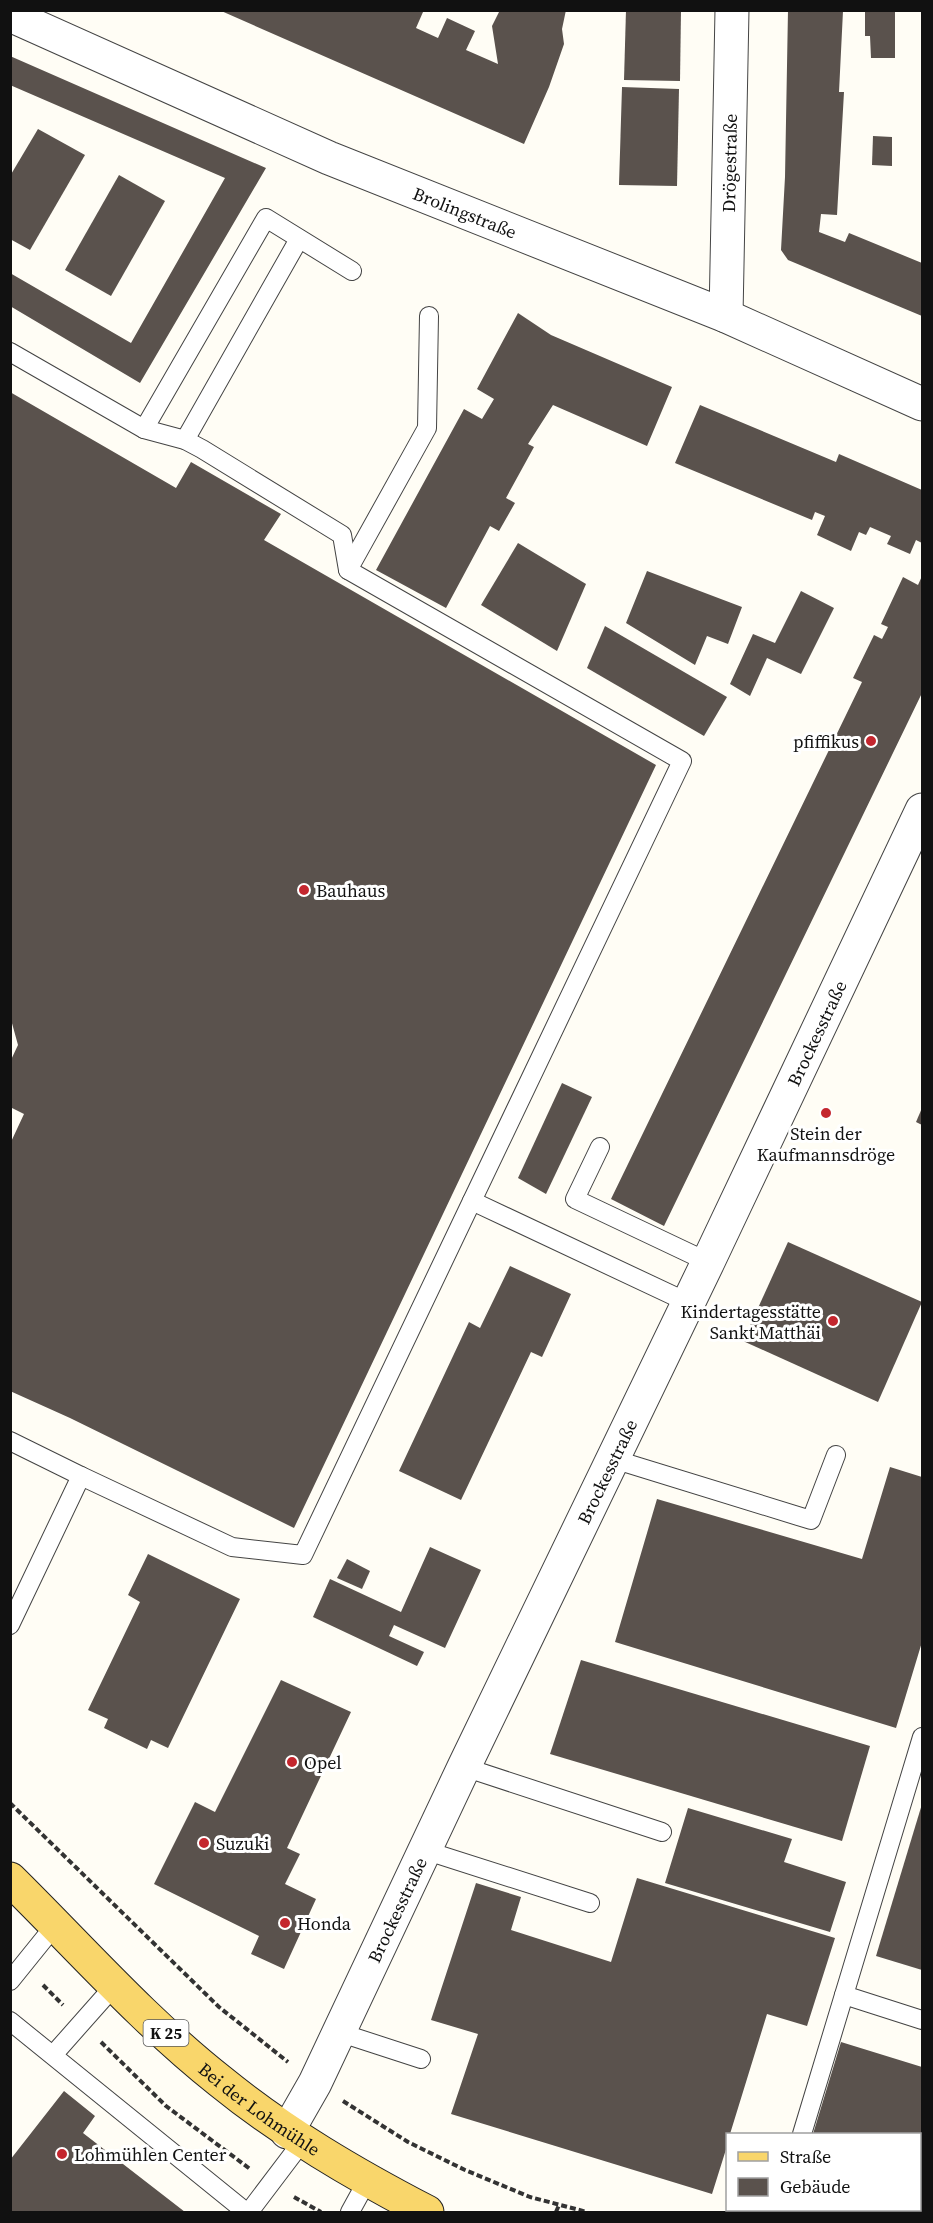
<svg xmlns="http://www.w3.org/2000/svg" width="933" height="2223" font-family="'Source Serif 4',serif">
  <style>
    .building { fill: #5a524d }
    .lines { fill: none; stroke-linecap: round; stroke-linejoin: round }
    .lane-casing { stroke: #444; stroke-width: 20 }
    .street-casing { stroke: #444; stroke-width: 35 }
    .primary-casing { stroke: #222; stroke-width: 35 }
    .path { stroke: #333; stroke-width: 4; stroke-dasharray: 6 3; stroke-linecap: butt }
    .lane { stroke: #fff; stroke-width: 18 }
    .street { stroke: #fff; stroke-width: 33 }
    .primary { stroke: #f9d66b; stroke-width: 33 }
    .poi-dot { fill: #c4262e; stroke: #fff; stroke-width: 2 }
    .labels { text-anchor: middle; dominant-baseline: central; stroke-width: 6; stroke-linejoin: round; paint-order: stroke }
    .shield { fill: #fff; stroke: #585858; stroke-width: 1.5 }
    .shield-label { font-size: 16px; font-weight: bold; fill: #111 }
    .street-label { font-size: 18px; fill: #111; stroke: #fff }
    .poi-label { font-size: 18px; fill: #111; stroke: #fff; text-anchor: start }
  </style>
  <rect width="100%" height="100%" fill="#fffdf5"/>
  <g class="building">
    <polygon points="219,10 421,10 423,12 416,28 438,38 447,18 475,31 466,50 498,64 492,26 500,10 566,10 562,29 564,44 549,87 524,144"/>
    <polygon points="626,10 681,10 680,81 624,80"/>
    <polygon points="788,10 843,11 839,92 844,92 837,215 821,214 819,232 845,242 849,233 922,263 922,316 788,260 781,250 785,177"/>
    <polygon points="865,10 895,10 895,58 871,58 870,36 865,36"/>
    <polygon points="10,56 266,168 140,383 10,306 10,273 131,343 225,178 10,85"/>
    <polygon points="622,87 679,89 677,186 619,185"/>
    <polygon points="38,129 85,155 30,250 10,239 10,176"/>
    <polygon points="873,136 892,137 892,166 872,165"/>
    <polygon points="119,175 165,201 111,296 65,270"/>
    <polygon points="518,313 551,335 672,387 647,446 553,405 528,444 534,447 506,498 515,503 499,531 490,526 446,608 376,570 464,409 482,419 494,399 477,389"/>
    <polygon points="10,392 176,488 191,462 281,514 264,540 656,765 294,1528 70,1418 10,1391 10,1144 24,1114 10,1107 10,1062 18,1045 10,1016"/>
    <polygon points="700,405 836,462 839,454 922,490 922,543 916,540 910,554 887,544 891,536 870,527 866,535 859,532 851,551 817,535 825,516 815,512 812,520 675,463"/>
    <polygon points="518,543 586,584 557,651 481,605"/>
    <polygon points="647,571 742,607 728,644 707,636 695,665 626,623"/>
    <polygon points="922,576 922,693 664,1226 611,1199 862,682 853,678 874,635 882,639 888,627 881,624 903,577 918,585"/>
    <polygon points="801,591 834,608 801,674 767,658 750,696 730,684 753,634 775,643"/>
    <polygon points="605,626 727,697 704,736 587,668"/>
    <polygon points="562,1083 592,1097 546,1194 518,1178"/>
    <polygon points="922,1108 922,1125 916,1122"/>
    <polygon points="788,1242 922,1302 878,1402 743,1341"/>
    <polygon points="510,1266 571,1294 542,1357 531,1352 461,1500 399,1471 469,1322 480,1328"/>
    <polygon points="890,1467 922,1477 922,1642 896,1728 615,1642 657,1499 862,1559"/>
    <polygon points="430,1547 481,1570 445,1648 394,1625 389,1636 424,1652 417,1666 313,1617 330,1579 401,1612"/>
    <polygon points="148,1554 240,1599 168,1748 151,1740 147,1749 104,1728 108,1719 88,1710 140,1602 128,1595"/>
    <polygon points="347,1559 370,1571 362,1589 337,1578"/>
    <polygon points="581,1660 870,1746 842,1841 550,1754"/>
    <polygon points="281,1680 351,1712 287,1848 300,1854 285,1884 316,1899 284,1969 251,1954 259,1936 154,1884 195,1802 215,1812"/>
    <polygon points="922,1804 922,1970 876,1956"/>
    <polygon points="688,1808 792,1839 784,1862 846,1882 830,1932 665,1883"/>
    <polygon points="637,1878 835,1938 807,2026 767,2014 730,2134 728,2134 728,2143 712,2194 451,2114 478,2034 431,2020 476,1883 521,1897 511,1930 611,1962"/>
    <polygon points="841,2042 922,2067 922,2212 839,2212 831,2210 920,2210 920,2134 813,2134"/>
    <polygon points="64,2091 95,2116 83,2133 185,2212 10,2212 10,2160"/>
  </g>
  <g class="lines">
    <g class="lane-casing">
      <g id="lane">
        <polyline points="10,352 144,429 185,440 202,449 342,535 348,570"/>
        <polyline points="144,429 266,218 352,271"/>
        <polyline points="185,440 299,239"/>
        <polyline points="600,1147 575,1199 708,1262"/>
        <polyline points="472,1201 689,1303"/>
        <polyline points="10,1441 81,1476 10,1625"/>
        <polyline points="613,1459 811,1520 836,1455"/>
        <polyline points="81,1476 232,1547 303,1555 682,761 348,570 427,428 429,316"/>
        <polyline points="464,1767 662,1832"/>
        <polyline points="424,1850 590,1903"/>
        <polyline points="10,1981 56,1924"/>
        <polyline points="844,1995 922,2020"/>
        <polyline points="10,2021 246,2212"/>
        <polyline points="338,2032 421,2059"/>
        <polyline points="53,2055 115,1985"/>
        <polyline points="802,2134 922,1737"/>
        <polyline points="249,2212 302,2142"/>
        <polyline points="350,2212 367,2181"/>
        <polyline points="778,2212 779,2210"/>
      </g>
    </g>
    <g class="street-casing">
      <g id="street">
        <path id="s1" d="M 10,15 L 329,158 L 726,316 L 922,404"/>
        <path id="s2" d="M 726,316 L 732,10"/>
        <path id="s3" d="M 287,2132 L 315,2083 L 464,1767 L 708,1262 L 922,810"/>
      </g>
    </g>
    <g class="primary-casing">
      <g id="primary">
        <path id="s4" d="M 10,1879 C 79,1947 144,2021 220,2081 C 284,2133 354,2174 427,2212"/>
      </g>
    </g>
    <g class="path">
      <polyline points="10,1803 219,2007 288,2062"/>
      <polyline points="43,1985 63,2005"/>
      <polyline points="101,2042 166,2106 250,2169"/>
      <polyline points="343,2101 408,2142 465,2170 530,2197 587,2212"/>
      <polyline points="294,2197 321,2212"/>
      <polyline points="556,2212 559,2205"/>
    </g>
    <use href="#lane" class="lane"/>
    <use href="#street" class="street"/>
    <use href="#primary" class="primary"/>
  </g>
  <g class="poi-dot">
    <circle cx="871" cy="741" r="6"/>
    <circle cx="304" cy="890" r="6"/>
    <circle cx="826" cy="1113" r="6"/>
    <circle cx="833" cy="1321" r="6"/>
    <circle cx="292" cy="1762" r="6"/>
    <circle cx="204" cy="1843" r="6"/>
    <circle cx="285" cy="1923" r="6"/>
    <circle cx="62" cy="2154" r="6"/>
  </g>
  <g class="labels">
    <rect class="shield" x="143.5" y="2020" width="45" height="26" rx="4.5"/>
    <g class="shield-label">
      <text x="166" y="2033">K 25</text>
    </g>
    <g class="street-label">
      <text stroke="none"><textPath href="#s2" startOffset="153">Drögestraße</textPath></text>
      <text stroke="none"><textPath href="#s1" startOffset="496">Brolingstraße</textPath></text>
      <text stroke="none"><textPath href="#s3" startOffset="1220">Brockesstraße</textPath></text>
      <text stroke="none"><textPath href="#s3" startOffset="734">Brockesstraße</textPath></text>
      <text stroke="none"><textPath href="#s3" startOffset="248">Brockesstraße</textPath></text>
      <text stroke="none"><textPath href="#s4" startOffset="340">Bei der Lohmühle</textPath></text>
    </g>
    <g class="poi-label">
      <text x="859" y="741" text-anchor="end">pfiffikus</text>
      <text x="316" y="890">Bauhaus</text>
      <text x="826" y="1133" text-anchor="middle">Stein der<tspan x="826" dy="21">Kaufmannsdröge</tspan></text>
      <text x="821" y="1311" text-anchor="end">Kindertagesstätte<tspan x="821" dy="21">Sankt Matthäi</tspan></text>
      <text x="304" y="1762">Opel</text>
      <text x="216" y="1843">Suzuki</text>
      <text x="297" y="1923">Honda</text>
      <text x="74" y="2154">Lohmühlen Center</text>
    </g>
  </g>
  <rect width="933" height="2223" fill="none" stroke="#111111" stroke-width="24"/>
  <rect x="726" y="2133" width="195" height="78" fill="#ffffff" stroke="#a0a0a0" stroke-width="1.5"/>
  <rect x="738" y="2152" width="30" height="9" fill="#f9d66b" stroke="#a0a0a0" stroke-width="1.5"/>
  <text x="780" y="2163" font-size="18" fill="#111111">Straße</text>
  <rect x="738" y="2178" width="30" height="18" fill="#5a524d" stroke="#a0a0a0" stroke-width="1.5"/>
  <text x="780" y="2193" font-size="18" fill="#111111">Gebäude</text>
</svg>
